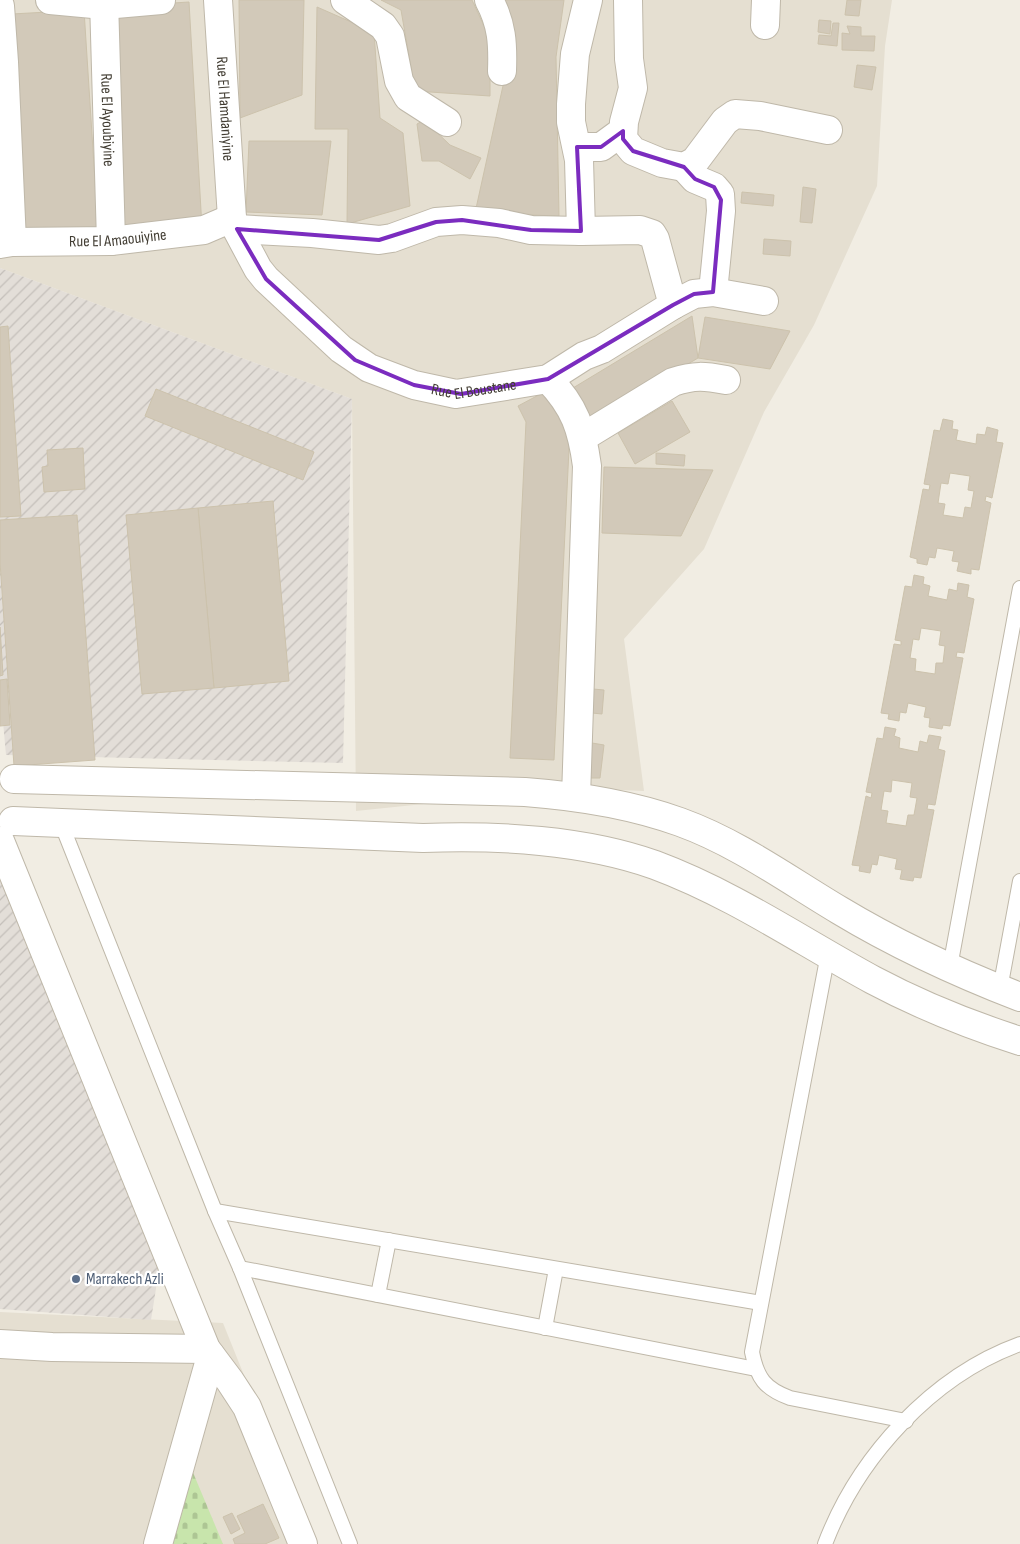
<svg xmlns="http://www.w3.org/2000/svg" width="1020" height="1544" font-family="'Sofia Sans Condensed',sans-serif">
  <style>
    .residential { fill: #e5dfd1 }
    .industrial { fill: url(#industrial-furrows) }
    .cemetery { fill: url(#cemetery-stones) }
    .building { fill: #d2c9b9; stroke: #ccc2ac; fill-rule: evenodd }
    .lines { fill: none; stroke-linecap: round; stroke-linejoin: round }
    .lane-casing { stroke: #bfb8a9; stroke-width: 16 }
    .street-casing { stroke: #bfb8a9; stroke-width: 30 }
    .lane { stroke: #fff; stroke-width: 14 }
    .street { stroke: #fff; stroke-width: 28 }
    .marked { fill: none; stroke: #7b2cbf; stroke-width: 4; stroke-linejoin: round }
    .service-dot { fill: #5c6f8a; stroke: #fff; stroke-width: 2 }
    .labels { text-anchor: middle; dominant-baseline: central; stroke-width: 4.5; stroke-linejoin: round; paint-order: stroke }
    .street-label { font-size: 16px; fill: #423d33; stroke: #fff }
    .service-label { font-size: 16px; fill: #4e5e75; stroke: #fff; text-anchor: start }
  </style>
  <defs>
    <pattern id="industrial-furrows" width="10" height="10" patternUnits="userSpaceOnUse" patternTransform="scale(1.25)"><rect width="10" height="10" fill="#e3ded8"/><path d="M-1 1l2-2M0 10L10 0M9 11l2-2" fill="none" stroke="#c4bfba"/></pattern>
    <pattern id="cemetery-stones" width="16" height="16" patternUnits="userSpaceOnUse" patternTransform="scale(1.25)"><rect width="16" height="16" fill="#c8e5ac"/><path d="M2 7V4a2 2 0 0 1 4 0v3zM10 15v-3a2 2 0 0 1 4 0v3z" fill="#adc594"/></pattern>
  </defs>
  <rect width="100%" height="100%" fill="#f1ede3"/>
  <g class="residential">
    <polygon points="0,0 892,0 885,46 877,186 814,325 764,412 704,549 624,639 644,791 576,788 356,811 352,399 0,268"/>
    <polygon points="0,1312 223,1323 312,1544 0,1544"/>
  </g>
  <g class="industrial">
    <polygon points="0,268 352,399 343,763 6,755 0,688"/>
    <polygon points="0,870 161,1257 151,1320 0,1309"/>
  </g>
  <polygon class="cemetery" points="189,1463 223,1544 164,1544"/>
  <g class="building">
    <polygon points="239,0 304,0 302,95 240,118"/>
    <polygon points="381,0 472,0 490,39 490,96 415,91 401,10"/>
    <polygon points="495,0 564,0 556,57 559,216 475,213 508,63"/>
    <polygon points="847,0 861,0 859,16 845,15"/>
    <polygon points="189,2 202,228 125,233 112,7"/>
    <polygon points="317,7 374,32 380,118 403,133 410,206 347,224 348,129 315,129"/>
    <polygon points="84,10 98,228 25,233 12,14"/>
    <polygon points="819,20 831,21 830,34 818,32"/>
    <polygon points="833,23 839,23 837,46 818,44 819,35 831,36"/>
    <polygon points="847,26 861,27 861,36 875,36 874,51 842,50 842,33 850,34"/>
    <polygon points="857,65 876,67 872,90 854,87"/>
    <polygon points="424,120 450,145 481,158 470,179 439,161 422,161 417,124"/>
    <polygon points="249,141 331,141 322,215 246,212"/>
    <polygon points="803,187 816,189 812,223 800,222"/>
    <polygon points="742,192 774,195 773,206 741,203"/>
    <polygon points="764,239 791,241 790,256 763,254"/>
    <polygon points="692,316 698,358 587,424 568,391"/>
    <polygon points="705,317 790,331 770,369 698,358"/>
    <polygon points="8,326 21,516 0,517 0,327"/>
    <polygon points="156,389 314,452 303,480 145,416"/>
    <polygon points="550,389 570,428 554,760 510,758 526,422 518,406"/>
    <polygon points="672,401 690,432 635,464 618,433"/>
    <path d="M 943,419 L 953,421 L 952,429 L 958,430 L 956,440 L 976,444 L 977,434 L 985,435 L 987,427 L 998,430 L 996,442 L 1003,443 L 992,498 L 986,496 L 985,501 L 991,503 L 979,570 L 971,569 L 971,574 L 957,571 L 959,562 L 952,561 L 954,551 L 937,548 L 935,558 L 929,557 L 927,565 L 917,563 L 917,559 L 910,557 L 923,489 L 929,490 L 930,485 L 924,484 L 934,430 L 940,431 ZM 950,473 L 970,476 L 968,490 L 974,491 L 971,508 L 965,507 L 963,518 L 943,515 L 945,504 L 938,503 L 941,483 L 948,484 Z"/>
    <polygon points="83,448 85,489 44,492 42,467 48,466 47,450"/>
    <polygon points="656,453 685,455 684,466 656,464"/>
    <polygon points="604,467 713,470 681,536 602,533"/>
    <polygon points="273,501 289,681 214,688 198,508"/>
    <polygon points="198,508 214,688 142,694 126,515"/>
    <polygon points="77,515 95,760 14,766 0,562 0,520"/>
    <path d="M 914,575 L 924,577 L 923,584 L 930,586 L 928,596 L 947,600 L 949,589 L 957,591 L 958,583 L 969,585 L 967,597 L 974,599 L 964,653 L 957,652 L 956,657 L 963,658 L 950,726 L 943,725 L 942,729 L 929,727 L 930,718 L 924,717 L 926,707 L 908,703 L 906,713 L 900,712 L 899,721 L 888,719 L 889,714 L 881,713 L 894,644 L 901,645 L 901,641 L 895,640 L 905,586 L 912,587 ZM 921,628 L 941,631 L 939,645 L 945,646 L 943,663 L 936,663 L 935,674 L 915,671 L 916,659 L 910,658 L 913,639 L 919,640 Z"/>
    <polygon points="0,627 3,675 0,676"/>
    <polygon points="7,679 10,725 0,726 0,680"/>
    <polygon points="593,689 604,690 602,714 592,713"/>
    <path d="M 885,727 L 896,729 L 894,736 L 900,738 L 899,748 L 918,752 L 920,741 L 927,743 L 929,735 L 941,737 L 938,749 L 945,751 L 935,805 L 928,804 L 927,809 L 934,810 L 921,878 L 914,877 L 913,881 L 900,879 L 902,870 L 895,869 L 897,859 L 879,855 L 877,865 L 872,864 L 870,873 L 859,871 L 860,866 L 852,865 L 866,796 L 871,798 L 872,793 L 866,792 L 877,738 L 883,739 ZM 892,780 L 912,783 L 910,797 L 917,798 L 914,815 L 908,815 L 906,826 L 886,823 L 888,811 L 881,810 L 884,791 L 891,792 Z"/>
    <polygon points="592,743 604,745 600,778 589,778"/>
    <polygon points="263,1504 279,1538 265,1544 235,1544 233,1539 245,1533 237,1516"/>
    <polygon points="232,1513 240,1529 231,1534 223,1517"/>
  </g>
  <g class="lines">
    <g class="lane-casing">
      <g id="lane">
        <polyline points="61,823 215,1211 240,1268 350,1544"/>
        <path d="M 828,954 L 752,1352 C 757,1378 765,1389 790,1398 L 906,1421"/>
        <polyline points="950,967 1020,588"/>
        <polyline points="1000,989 1020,881"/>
        <polyline points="215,1211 761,1303"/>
        <polyline points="240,1268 756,1369"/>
        <polyline points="378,1295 389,1240"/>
        <polyline points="545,1328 556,1269"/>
        <path d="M 825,1544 C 858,1457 932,1376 1020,1344"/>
      </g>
    </g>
    <g class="street-casing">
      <g id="street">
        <polyline points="50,0 104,5 161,0"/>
        <path id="s1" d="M 104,0 L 111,241"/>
        <path id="s2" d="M 218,0 L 232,218 L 235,226 L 258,269 L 266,279 L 341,349 L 369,368 L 414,385 L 456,394 L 548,379 L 584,356 L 602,349 L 673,305 L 694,294 L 713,292 L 764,301"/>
        <polyline points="345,0 383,26 390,36 399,81 408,97 447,122"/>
        <path d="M 489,0 C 502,24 503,44 502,71"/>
        <polyline points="628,0 629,59 633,88 624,122 623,139 633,151 662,163 684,167 695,161 725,121 735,114 760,116 828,130"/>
        <polyline points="0,6 4,62 12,242"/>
        <polyline points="765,25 766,0"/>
        <polyline points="577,147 601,147 623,131"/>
        <polyline points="684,167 695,179 714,187 720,194 721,211 713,292"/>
        <polyline points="237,229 312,233 379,240 392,238 436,222 462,220 499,223 531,230 581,231 640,230 652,234 655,239 673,305"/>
        <polyline points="581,231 579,160 571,122 571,104 575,54 588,0"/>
        <path id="s3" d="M 0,244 L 12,242 L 111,241 L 204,230 L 232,218"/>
        <path d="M 548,379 C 575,407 582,429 587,466 L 576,797"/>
        <path d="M 583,437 L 673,382 C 695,375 704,376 726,380"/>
        <path d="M 14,779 L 525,792 C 578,796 630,804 680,822 C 738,843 787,879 839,910 C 897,945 958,973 1020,997"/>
        <path d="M 13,821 L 423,838 C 497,835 585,840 655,865 C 733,894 801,941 873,980 C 920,1005 970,1025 1020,1041"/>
        <polyline points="0,841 206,1349 230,1381 247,1407 303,1544"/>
        <polyline points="0,1344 52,1347 206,1349"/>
        <polyline points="158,1544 211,1356"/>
      </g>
    </g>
    <use href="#lane" class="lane"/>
    <use href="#street" class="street"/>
  </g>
  <path class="marked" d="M 623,131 L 623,139 L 633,151 L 684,167 L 695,179 L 714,187 L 721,200 L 713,292 L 694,294 L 673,305 L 548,379 L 461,394 L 414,385 L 355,360 L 266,279 L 237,229 L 379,240 L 436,222 L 462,220 L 531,230 L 581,231 L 577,147 L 601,147 Z"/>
  <circle class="service-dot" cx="76" cy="1279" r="5"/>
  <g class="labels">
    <g class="street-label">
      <text stroke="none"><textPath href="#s2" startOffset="109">Rue El Hamdaniyine</textPath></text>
      <text stroke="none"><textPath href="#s1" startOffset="120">Rue El Ayoubiyine</textPath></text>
      <text stroke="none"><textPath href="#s3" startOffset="118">Rue El Amaouiyine</textPath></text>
      <text stroke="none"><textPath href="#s2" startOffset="534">Rue El Boustane</textPath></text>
    </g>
    <g class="service-label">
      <text x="86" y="1279">Marrakech Azli</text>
    </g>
  </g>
</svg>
